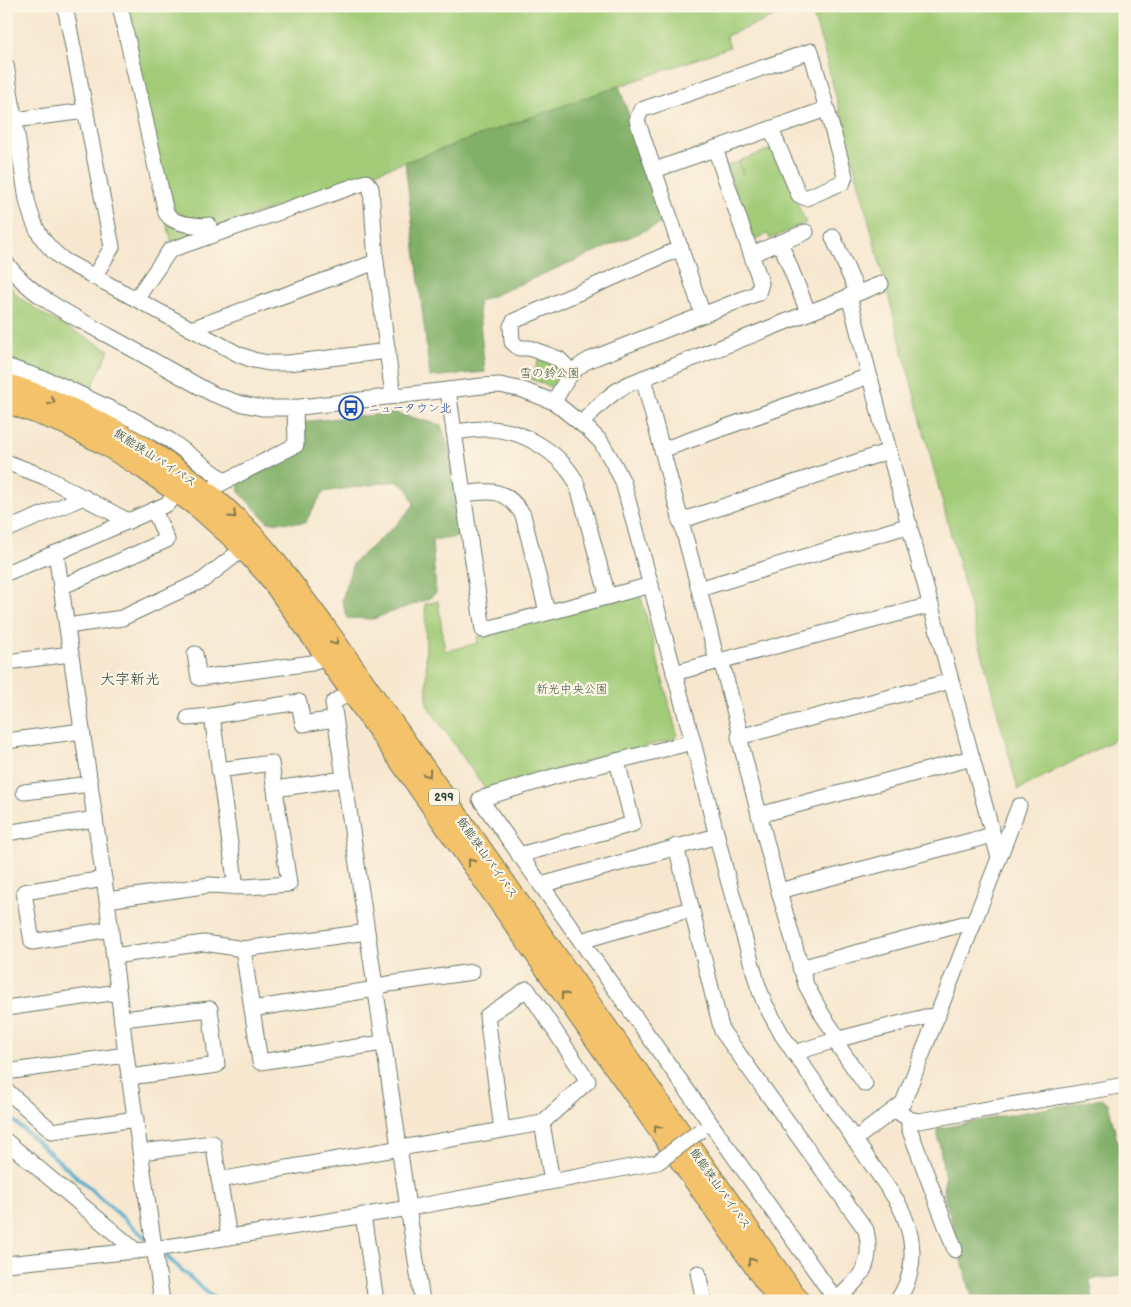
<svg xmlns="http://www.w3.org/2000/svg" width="1131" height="1307" font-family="'Balsamiq Sans','Klee One',sans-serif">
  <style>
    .green { fill: #a2cc78; stroke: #608456 }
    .forest { fill: #81b068; stroke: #50764e }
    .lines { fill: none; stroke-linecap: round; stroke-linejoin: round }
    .stream { stroke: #4faacd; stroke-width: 4 }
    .minor-casing { stroke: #6b786a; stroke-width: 17 }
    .highway-casing { stroke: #6b786a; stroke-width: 23 }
    .minor { stroke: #fff; stroke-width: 15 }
    .highway { stroke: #f3c26a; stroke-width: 21 }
    .minor-bridge-casing { stroke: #6b786a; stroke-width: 17; stroke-linecap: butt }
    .minor-bridge { stroke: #fff; stroke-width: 15 }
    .oneway { stroke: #7e794c }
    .labels { text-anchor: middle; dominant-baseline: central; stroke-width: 4.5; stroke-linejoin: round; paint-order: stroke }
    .shield { fill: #fcf5e5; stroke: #617469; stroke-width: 1 }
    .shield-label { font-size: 11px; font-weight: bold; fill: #1f3d34 }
    .park-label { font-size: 12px; fill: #395a42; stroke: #fcf5e5 }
    .transit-label { font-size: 12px; fill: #164399; stroke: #fcf5e5; text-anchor: start }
    .street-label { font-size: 12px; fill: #1f3d34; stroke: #fcf5e5 }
    .quarter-label { font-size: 15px; fill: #1f3d34; stroke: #fcf5e5 }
  </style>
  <rect width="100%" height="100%" fill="#fcf5e5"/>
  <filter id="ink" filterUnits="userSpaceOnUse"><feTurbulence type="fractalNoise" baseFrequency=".02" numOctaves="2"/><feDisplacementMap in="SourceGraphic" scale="10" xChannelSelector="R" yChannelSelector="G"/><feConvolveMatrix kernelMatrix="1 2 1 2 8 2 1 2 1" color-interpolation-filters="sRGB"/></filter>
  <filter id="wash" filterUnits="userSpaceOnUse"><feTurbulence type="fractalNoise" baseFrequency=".0096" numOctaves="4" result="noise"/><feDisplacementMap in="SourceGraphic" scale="20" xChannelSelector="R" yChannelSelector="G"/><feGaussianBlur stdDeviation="1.12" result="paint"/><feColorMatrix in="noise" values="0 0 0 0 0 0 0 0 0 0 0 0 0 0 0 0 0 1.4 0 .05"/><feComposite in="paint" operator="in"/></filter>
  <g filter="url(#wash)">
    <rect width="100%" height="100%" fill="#f7e7cf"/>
    <g class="green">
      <polygon points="117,6 802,6 726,36 730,47 374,173 172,243 163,211"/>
      <polygon points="810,6 1125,6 1125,734 1018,790 822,43"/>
      <polygon points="774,148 806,223 770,239 768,234 751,241 727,166 738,162 743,174 739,161"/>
      <polygon points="6,281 20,298 46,316 109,350 91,390 6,359"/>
      <polygon points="540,357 557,363 564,375 556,389 531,379"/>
      <polygon points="637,594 641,597 677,734 674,739 485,789 427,705 425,604 438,601 445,651 478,643 477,637"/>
    </g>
    <g class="forest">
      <polygon points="619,86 665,222 478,302 485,372 430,377 405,162"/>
      <polygon points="395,413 441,425 451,454 463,530 457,537 432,541 436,593 428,599 373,619 347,618 342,600 353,563 396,525 414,505 408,489 396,481 323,492 305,523 268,522 239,492 238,480 298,451 298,422"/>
      <polygon points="1102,1099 1108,1103 1117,1140 1125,1178 1125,1276 1090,1279 1093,1301 973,1301 943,1190 945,1179 937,1129 1019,1113"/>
    </g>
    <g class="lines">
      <g class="stream">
        <polyline points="6,1114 148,1240"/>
        <polyline points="167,1257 217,1301"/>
      </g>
    </g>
  </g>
  <g filter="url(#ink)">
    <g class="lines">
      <g class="minor-casing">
        <g id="minor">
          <polyline points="65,6 112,247 94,277"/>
          <path d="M 120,6 L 166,213 C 168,216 169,217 172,219 C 179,224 201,227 209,225"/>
          <path d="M 6,65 L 27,200 C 33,227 43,245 65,261 L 238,354 L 253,360 L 269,363 L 288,363 L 388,351"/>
          <polyline points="6,121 86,111"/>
          <polyline points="655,170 826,109"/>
          <polyline points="833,237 857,292"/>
          <polyline points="780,242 808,312"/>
          <polyline points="752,254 806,232"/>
          <path d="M 6,263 C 33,298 71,315 109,336 C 144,355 178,375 213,394 L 238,403 L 262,408 L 292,408 L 482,386 L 500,385 L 523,390 L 554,402 L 589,430 L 601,442 L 615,466 L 623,482 L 693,742 L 727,876 L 758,986 L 765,1004 L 782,1035 L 897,1201 C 915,1233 919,1270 897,1301"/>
          <polyline points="849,296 889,451 999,858 903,1103 854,1140"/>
          <polyline points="136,299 170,250 366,182 371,188 376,262 393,396"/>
          <polyline points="703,315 637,120 641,110 811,51 845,176 843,182 806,198 799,195 771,129"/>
          <polyline points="191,329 376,262"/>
          <polyline points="6,366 56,383 132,419 171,441 225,481"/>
          <polyline points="572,372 559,359 529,348 519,348 512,342 511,326 514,321 681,248"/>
          <polyline points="643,378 699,589 717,661"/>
          <polyline points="448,390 483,630 651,585"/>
          <path d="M 554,402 C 564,384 570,370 589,360 L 758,293 L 761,283 L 715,148"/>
          <path d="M 582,423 C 595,408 608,395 626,385 L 881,284"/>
          <path d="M 454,432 C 466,431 480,428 492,429 C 524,431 559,452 575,480 C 577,484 578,489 580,494 L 608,597"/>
          <polyline points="662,450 869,376"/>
          <polyline points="6,462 45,477 128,521"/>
          <polyline points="216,486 296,445 295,407"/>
          <path d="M 463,494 C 492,490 506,488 523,515 L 547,612"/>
          <polyline points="680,521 889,451"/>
          <polyline points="6,530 84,497"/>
          <polyline points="56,553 107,900 126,1055 162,1301"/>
          <polyline points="6,573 56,553 167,504 179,493"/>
          <polyline points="61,587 167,540 154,510"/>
          <polyline points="699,589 910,525"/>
          <polyline points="67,626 122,618 203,580 243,549"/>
          <polyline points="195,654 199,678 312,663 327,658"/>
          <polyline points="721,660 741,736"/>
          <polyline points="6,662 71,654"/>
          <polyline points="674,673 931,605"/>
          <polyline points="351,691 333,703 422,1301"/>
          <polyline points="212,716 236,887"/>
          <polyline points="188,718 212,716 299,702 303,724 335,719"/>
          <polyline points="6,741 82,731"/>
          <polyline points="275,789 344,779"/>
          <polyline points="24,792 90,784"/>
          <polyline points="759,815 972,758"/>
          <polyline points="6,833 95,819"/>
          <path d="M 676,846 L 716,1008 L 722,1031 L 866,1230 C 874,1265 861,1278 836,1300 L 480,799 L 556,776 L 693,742"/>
          <polyline points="519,855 633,824 617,761"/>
          <polyline points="999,858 1019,806"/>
          <polyline points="104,879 24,892 32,942 111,929"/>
          <polyline points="541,885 717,836"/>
          <polyline points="779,891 993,835"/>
          <polyline points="107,900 210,885 246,887 289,884 271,763 219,770"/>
          <polyline points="581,941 691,909"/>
          <polyline points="243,949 260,1062 383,1043"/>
          <polyline points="114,956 204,943 243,949 367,932"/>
          <polyline points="800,968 963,924 973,924"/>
          <polyline points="375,986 472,972"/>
          <polyline points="6,1008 118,992"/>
          <polyline points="252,1009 376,989"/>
          <polyline points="122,1019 210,1009 217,1065 130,1077"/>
          <polyline points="839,1039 823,1016 806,985 779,891 739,737 951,681"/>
          <polyline points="835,1041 865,1084"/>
          <polyline points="794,1053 839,1039 925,1017 938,1016"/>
          <polyline points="6,1072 126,1055"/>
          <polyline points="6,1090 52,1131 136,1119"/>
          <polyline points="895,1110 909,1119 919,1121 1125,1085"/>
          <polyline points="909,1119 909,1128 955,1250"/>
          <polyline points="502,1130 487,1016 527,989 588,1081 542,1123 552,1181"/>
          <polyline points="6,1141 136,1251"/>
          <polyline points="141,1152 213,1143 229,1237"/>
          <polyline points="219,1180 542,1123"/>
          <polyline points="363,1215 376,1301"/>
          <polyline points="6,1264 155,1249 409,1208 658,1162"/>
          <polyline points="698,1273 704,1301"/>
        </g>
      </g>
      <g class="highway-casing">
        <g id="highway">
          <path d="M 6,384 C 91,411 179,461 242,524 C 273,555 298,592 325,627 L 799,1301"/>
          <polyline points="6,402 66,424 104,444 143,468 198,507 234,539 267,574 351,691 779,1301"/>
        </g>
      </g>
      <use href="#minor" class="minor"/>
      <use href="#highway" class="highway"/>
      <g class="minor-bridge-casing">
        <polyline id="minor-bridge" points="658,1162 700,1131"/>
      </g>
      <use href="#minor-bridge" class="minor-bridge"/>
    </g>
    <defs><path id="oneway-chevron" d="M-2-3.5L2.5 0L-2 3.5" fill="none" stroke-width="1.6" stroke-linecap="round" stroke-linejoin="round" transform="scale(1.25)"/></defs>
    <g class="oneway">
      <use href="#oneway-chevron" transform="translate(52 401) rotate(21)"/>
      <use href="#oneway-chevron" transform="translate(233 515) rotate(44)"/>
      <use href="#oneway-chevron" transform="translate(335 642) rotate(55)"/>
      <use href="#oneway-chevron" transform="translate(428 774) rotate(55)"/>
      <use href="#oneway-chevron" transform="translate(471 862) rotate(-125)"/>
      <use href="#oneway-chevron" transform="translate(564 995) rotate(-125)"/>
      <use href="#oneway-chevron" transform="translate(657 1128) rotate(-125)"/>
      <use href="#oneway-chevron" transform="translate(751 1261) rotate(-125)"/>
    </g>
  </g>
  <defs>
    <g id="bus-ring" transform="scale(1.25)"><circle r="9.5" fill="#fcf5e5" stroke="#1a4fb4" stroke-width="1.5"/><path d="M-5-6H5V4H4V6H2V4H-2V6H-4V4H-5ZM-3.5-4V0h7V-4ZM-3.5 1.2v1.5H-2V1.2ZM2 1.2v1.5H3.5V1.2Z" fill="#1a4fb4"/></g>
  </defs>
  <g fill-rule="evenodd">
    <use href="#bus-ring" x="351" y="408"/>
  </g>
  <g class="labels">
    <rect class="shield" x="429" y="788.5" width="30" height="17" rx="4"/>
    <g class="shield-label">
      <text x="444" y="797">299</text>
    </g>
    <g class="park-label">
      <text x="550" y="373">雪の鈴公園</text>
      <text x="572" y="689">新光中央公園</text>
    </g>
    <g class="transit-label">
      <text x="368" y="408">ニュータウン北</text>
    </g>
    <g class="street-label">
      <text transform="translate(155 458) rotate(33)">飯能狭山バイパス</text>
      <text transform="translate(487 858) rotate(55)">飯能狭山バイパス</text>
      <text transform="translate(720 1189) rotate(55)">飯能狭山バイパス</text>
    </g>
    <g class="quarter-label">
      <text x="130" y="679">大字新光</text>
    </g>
  </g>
  <rect width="1131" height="1307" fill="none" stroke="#fcf5e5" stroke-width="25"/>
</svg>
